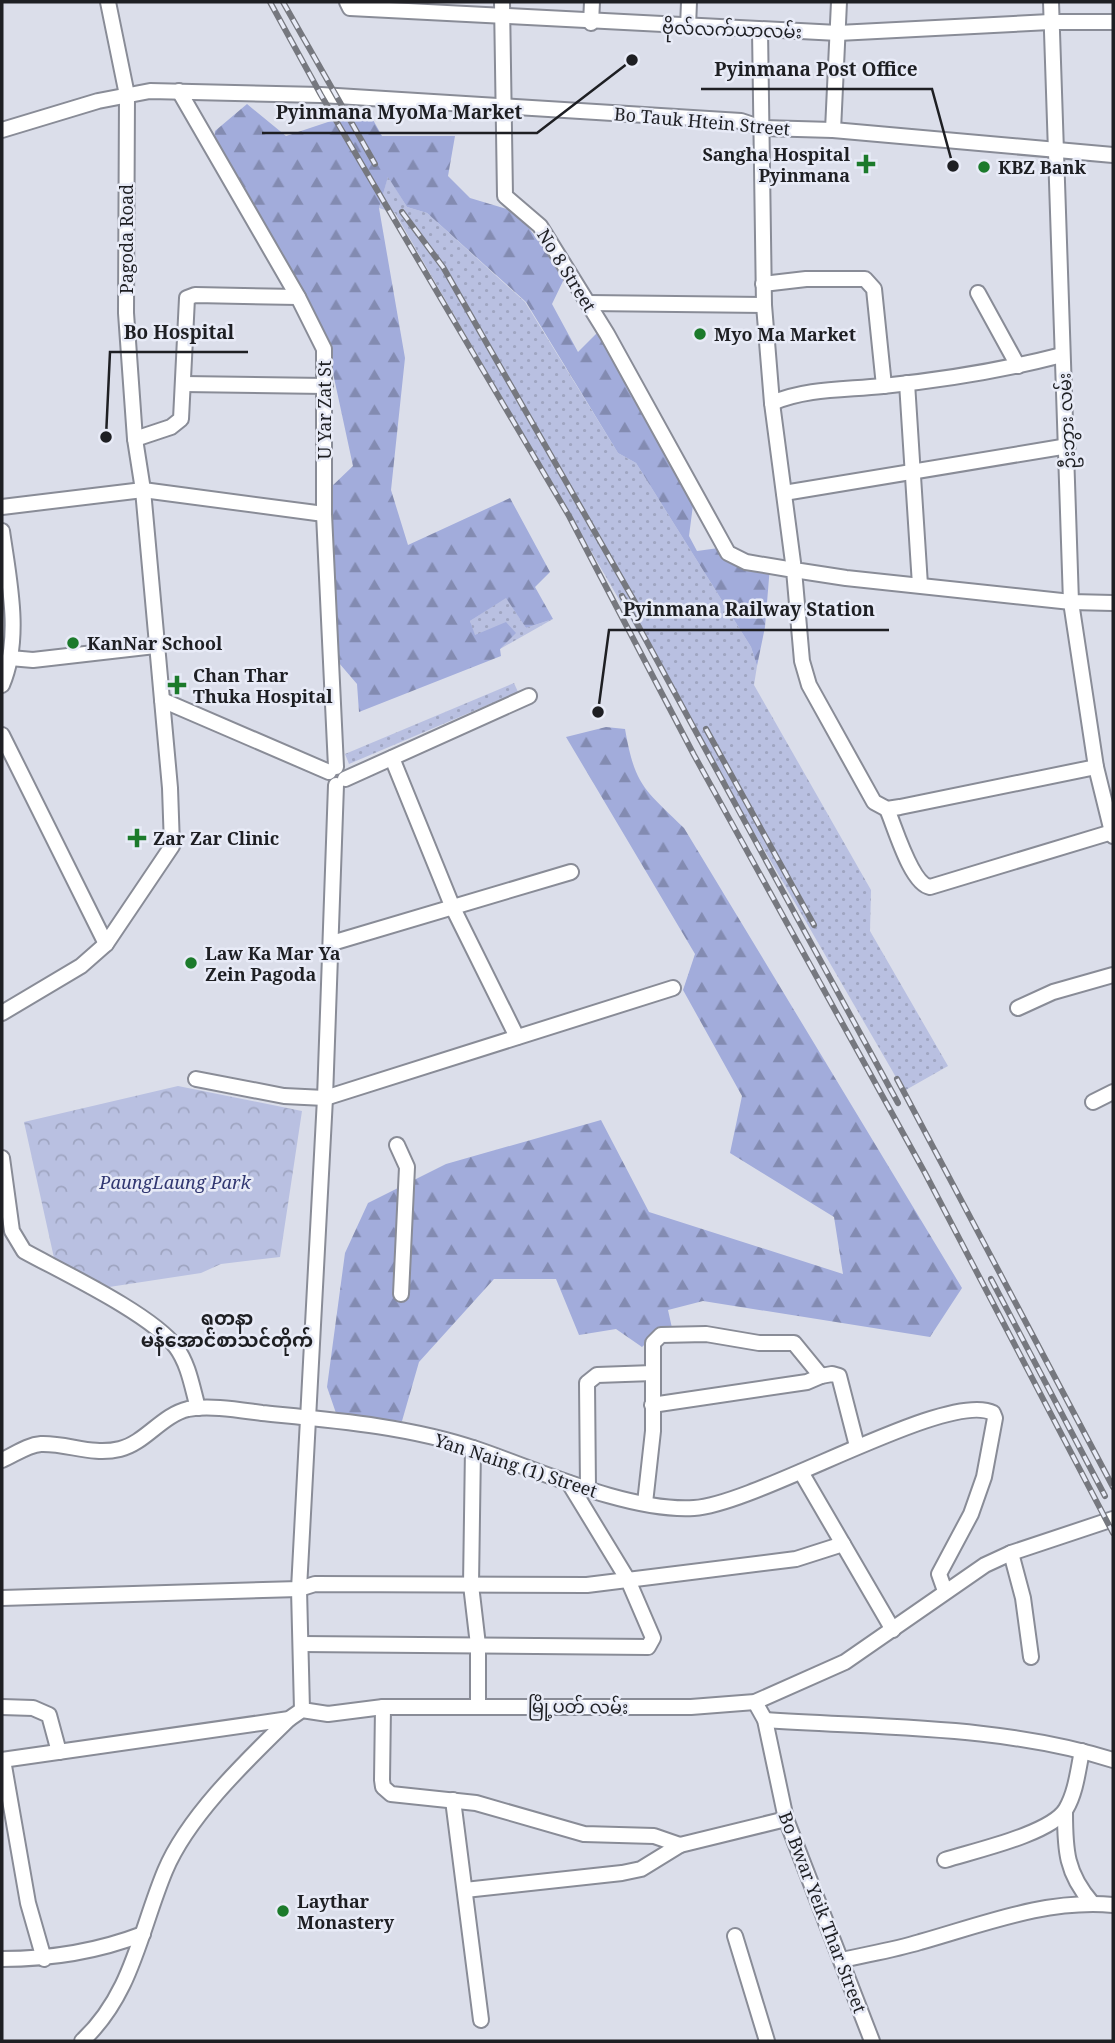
<svg xmlns="http://www.w3.org/2000/svg" width="1115" height="2043" font-family="'Noto Serif','Noto Sans Myanmar',serif">
  <style>
    .grass { fill: url(#grass-dots) }
    .forest { fill: url(#forest-firs) }
    .park { fill: url(#park-crowns) }
    .lines { fill: none; stroke-linecap: round; stroke-linejoin: round }
    .minor-casing { stroke: #898c97; stroke-width: 18 }
    .minor { stroke: #fff; stroke-width: 14 }
    .rail-casing { stroke: #76787f; stroke-width: 6 }
    .rail { stroke: #e8ebf7; stroke-width: 3.5; stroke-dasharray: 10; stroke-linecap: butt }
    .poi-dot { fill: #1b7a2b; stroke: #e8ebf7; stroke-width: 2.5 }
    .labels { text-anchor: middle; dominant-baseline: central; stroke-width: 5; stroke-linejoin: round; paint-order: stroke }
    .street-label { font-size: 18px; fill: #1e1f23; stroke: #e8ebf7 }
    .poi-label { font-size: 18px; font-weight: bold; fill: #1e1f23; stroke: #e8ebf7; text-anchor: start }
    .park-label { font-size: 18px; font-style: italic; fill: #313771; stroke: #e8ebf7 }
    .neighbourhood-label { font-size: 19px; font-weight: bold; fill: #1e1f23; stroke: #e8ebf7 }
    .leader { fill: none; stroke: #1e1f23; stroke-width: 2.5 }
    .callout-dot { fill: #1e1f23; stroke: #e8ebf7; stroke-width: 2.5 }
    .callout-label { font-size: 19px; text-anchor: middle; font-weight: bold; fill: #1e1f23; stroke: #e8ebf7; stroke-width: 5; stroke-linejoin: round; paint-order: stroke }
  </style>
  <defs>
    <pattern id="grass-dots" width="8" height="8" patternUnits="userSpaceOnUse" patternTransform="scale(1.75)"><rect width="8" height="8" fill="#b9c0e1"/><path d="M2 2h.1M6 6h.1" fill="none" stroke="#9fa5c1" stroke-width="1.8" stroke-linecap="round"/></pattern>
    <pattern id="forest-firs" width="22" height="20" patternUnits="userSpaceOnUse" patternTransform="scale(1.75)"><rect width="22" height="20" fill="#a2acdb"/><path d="M5 1l3.5 6h-7zM16 11l3.5 6h-7z" fill="#838bb1"/></pattern>
    <pattern id="park-crowns" width="20" height="18" patternUnits="userSpaceOnUse" patternTransform="scale(1.75)"><rect width="20" height="18" fill="#b9c0e1"/><path d="M2 6a3 3 0 1 1 6 0M12 15a3 3 0 1 1 6 0" fill="none" stroke="#9fa5c1"/></pattern>
  </defs>
  <rect width="100%" height="100%" fill="#dbdeea"/>
  <g class="grass">
    <polygon points="388,176 407,207 427,213 525,302 618,453 636,463 751,647 757,666 754,685 871,890 870,931 948,1066 904,1091 395,213 379,208"/>
    <polygon points="506,597 526,628 553,619 500,649 474,636 470,621"/>
    <polygon points="514,683 518,692 349,764 345,754"/>
  </g>
  <g class="forest">
    <polygon points="247,104 286,136 367,109 382,136 455,136 448,176 470,198 517,212 565,277 552,304 578,352 600,330 693,505 689,536 697,551 726,547 770,566 765,627 757,666 751,647 636,463 618,453 526,302 427,213 407,207 388,177 379,208 405,358 391,490 408,545 510,498 550,572 535,587 553,619 526,628 506,598 470,621 475,635 506,622 516,633 500,649 501,656 359,712 357,684 339,663 330,488 353,466 325,336 214,140 215,131"/>
    <path d="M 606,727 L 625,729 C 635,786 644,789 684,828 L 962,1288 L 930,1337 L 703,1301 L 668,1310 L 672,1328 L 656,1334 L 642,1347 L 616,1329 L 579,1335 L 556,1279 L 494,1279 L 419,1362 L 402,1421 L 337,1416 L 327,1387 L 345,1253 L 368,1203 L 446,1164 L 601,1120 L 649,1212 L 843,1274 L 834,1217 L 730,1153 L 742,1096 L 683,990 L 695,954 L 566,737 Z"/>
  </g>
  <polygon class="park" points="178,1086 302,1111 280,1257 221,1264 201,1273 96,1289 56,1267 24,1122"/>
  <g class="lines">
    <g class="minor-casing">
      <g id="minor">
        <polyline points="347,2 350,8 838,33 1050,22 1113,22"/>
        <polyline points="502,2 505,196 540,226 607,334 728,553 746,562 794,570 802,661 809,685 874,802 887,809 900,807 1096,767"/>
        <polyline points="1051,2 1071,602 1096,767 1113,836"/>
        <polyline points="591,23 592,2"/>
        <polyline points="688,27 689,2"/>
        <polyline points="760,30 764,305 772,403 794,570 846,578 1071,602 1113,603"/>
        <polyline points="179,91 298,297 324,349 324,514 336,767"/>
        <polyline points="2,130 98,101 150,91 321,95 741,121 762,128 833,130 1113,155"/>
        <polyline points="833,130 839,2"/>
        <polyline points="763,284 806,279 865,279 874,289 884,386"/>
        <polyline points="978,293 1018,366"/>
        <polyline points="588,303 764,305"/>
        <polyline points="907,383 920,585"/>
        <polyline points="183,384 325,386"/>
        <path d="M 772,403 C 807,388 845,390 883,386 C 942,380 1004,370 1062,355"/>
        <polyline points="135,439 171,427 181,419 187,298 195,295 298,297"/>
        <polyline points="784,493 1068,446"/>
        <polyline points="2,507 143,490 324,514"/>
        <path d="M 2,531 C 9,580 22,638 2,685"/>
        <polyline points="10,658 33,660 155,646"/>
        <polyline points="162,700 329,772"/>
        <polyline points="2,735 106,944"/>
        <polyline points="392,758 453,908 517,1037"/>
        <polyline points="345,779 529,696"/>
        <path d="M 887,809 C 895,827 911,884 930,887 L 1112,832"/>
        <polyline points="332,943 571,872"/>
        <polyline points="1018,1008 1053,992 1113,975"/>
        <polyline points="2,1013 81,966 106,944 172,846 170,788 143,490 135,439 126,313 127,95 108,2"/>
        <polyline points="196,1079 284,1096 325,1098 673,988"/>
        <polyline points="1093,1102 1113,1092"/>
        <polyline points="397,1145 407,1167 401,1294"/>
        <path d="M 2,1158 L 12,1231 L 24,1251 C 64,1273 151,1314 176,1347 C 189,1365 192,1387 198,1408"/>
        <polyline points="652,1405 807,1382 821,1376"/>
        <polyline points="473,1448 471,1585 478,1645 478,1705"/>
        <path d="M 2,1460 C 14,1455 27,1445 41,1444 C 68,1443 92,1456 120,1449 C 145,1443 162,1415 188,1409 C 210,1405 239,1410 262,1413 C 332,1420 408,1426 476,1449 C 538,1470 629,1512 694,1508 C 758,1504 948,1389 993,1413 L 995,1418 L 984,1477 L 971,1514 L 939,1574 L 945,1591"/>
        <polyline points="801,1472 893,1630"/>
        <polyline points="588,1489 587,1383 597,1375 653,1373"/>
        <polyline points="645,1503 653,1431 653,1343 661,1335 706,1334 759,1343 794,1343 821,1376 832,1374 839,1376 857,1446"/>
        <polyline points="1011,1553 1023,1598 1031,1657"/>
        <polyline points="2,1598 299,1589 315,1584 587,1585 796,1559 843,1544"/>
        <polyline points="301,1644 648,1647 653,1638 628,1580 569,1483"/>
        <polyline points="755,1702 765,1720 786,1819 872,2041"/>
        <polyline points="2,1707 33,1708 49,1715 59,1752"/>
        <polyline points="383,1707 382,1780 383,1787 391,1794 476,1803 584,1834 654,1836 680,1845 786,1819"/>
        <polyline points="302,1710 299,1589 325,1098 336,785"/>
        <path d="M 765,1720 C 880,1728 1002,1725 1113,1760"/>
        <polyline points="2,1760 289,1719 302,1710 328,1714 383,1707 691,1707 755,1702 845,1662 985,1565 1011,1553 1113,1519"/>
        <polyline points="3,1760 28,1903 44,1959"/>
        <polyline points="453,1800 481,2020"/>
        <path d="M 1065,1812 C 1065,1850 1066,1873 1092,1903"/>
        <path d="M 945,1860 C 973,1851 1051,1834 1066,1809 C 1076,1792 1078,1770 1082,1751"/>
        <polyline points="465,1890 622,1873 641,1869 680,1845"/>
        <polyline points="735,1936 767,2041"/>
        <path d="M 2,1959 C 51,1959 96,1952 143,1934"/>
        <path d="M 842,1960 C 868,1954 894,1950 920,1942 C 984,1924 1046,1899 1113,1905"/>
        <path d="M 82,2041 C 132,1995 140,1931 165,1871 C 188,1816 247,1760 289,1719"/>
      </g>
    </g>
    <use href="#minor" class="minor"/>
    <g class="rail-casing">
      <g id="rail">
        <polyline points="270,2 321,95 569,516 694,755 925,1173 1113,1533"/>
        <polyline points="283,2 375,164"/>
        <polyline points="402,212 443,267 636,604"/>
        <polyline points="622,596 898,1103"/>
        <polyline points="706,729 814,925"/>
        <polyline points="897,1079 1113,1487"/>
        <polyline points="991,1279 1105,1496"/>
      </g>
    </g>
    <use href="#rail" class="rail"/>
  </g>
  <g class="poi-dot">
    <path d="M862.5 153.5h7v7h7v7h-7v7h-7v-7h-7v-7h7z"/>
    <circle cx="984" cy="167" r="7"/>
    <circle cx="700" cy="334" r="7"/>
    <circle cx="73" cy="643" r="7"/>
    <path d="M173.5 674.5h7v7h7v7h-7v7h-7v-7h-7v-7h7z"/>
    <path d="M133.5 827.5h7v7h7v7h-7v7h-7v-7h-7v-7h7z"/>
    <circle cx="191" cy="963" r="7"/>
    <circle cx="283" cy="1911" r="7"/>
  </g>
  <g class="labels">
    <g class="street-label">
      <text transform="translate(732 29) rotate(2)">ဗိုလ်လက်ယာလမ်း</text>
      <text transform="translate(702 121) rotate(5)">Bo Tauk Htein Street</text>
      <text transform="translate(126 239) rotate(-90)">Pagoda Road</text>
      <text transform="translate(567 270) rotate(58)">No 8 Street</text>
      <text transform="translate(324 410) rotate(-90)">U Yar Zat St</text>
      <text transform="translate(1066 421) rotate(-93)">ဦးဘွား လမ်း</text>
      <text transform="translate(516 1465) rotate(18)">Yan Naing (1) Street</text>
      <text transform="translate(578 1706) rotate(1)">မြို့ပတ် လမ်း</text>
      <text transform="translate(823 1912) rotate(69)">Bo Bwar Yeik Thar Street</text>
    </g>
    <g class="poi-label">
      <text x="850" y="154" text-anchor="end">Sangha Hospital<tspan x="850" dy="21">Pyinmana</tspan></text>
      <text x="998" y="167">KBZ Bank</text>
      <text x="714" y="334">Myo Ma Market</text>
      <text x="87" y="643">KanNar School</text>
      <text x="193" y="675">Chan Thar<tspan x="193" dy="21">Thuka Hospital</tspan></text>
      <text x="153" y="838">Zar Zar Clinic</text>
      <text x="205" y="953">Law Ka Mar Ya<tspan x="205" dy="21">Zein Pagoda</tspan></text>
      <text x="297" y="1901">Laythar<tspan x="297" dy="21">Monastery</tspan></text>
    </g>
    <g class="park-label">
      <text x="175" y="1182">PaungLaung Park</text>
    </g>
    <g class="neighbourhood-label">
      <text x="227" y="1318">ရတနာ<tspan x="227" dy="22">မန်အောင်စာသင်တိုက်</tspan></text>
    </g>
  </g>
  <path class="leader" d="M953 166L932 89H701M632 60L537 133H262M106 437L110 352H248M598 712L609 630H889"/>
  <g class="callout-dot">
    <circle cx="953" cy="166" r="7"/>
    <circle cx="632" cy="60" r="7"/>
    <circle cx="106" cy="437" r="7"/>
    <circle cx="598" cy="712" r="7"/>
  </g>
  <g class="callout-label">
    <text x="816" y="76">Pyinmana Post Office</text>
    <text x="399" y="119">Pyinmana MyoMa Market</text>
    <text x="179" y="339">Bo Hospital</text>
    <text x="749" y="616">Pyinmana Railway Station</text>
  </g>
  <rect width="1115" height="2043" fill="none" stroke="#1e1f23" stroke-width="7"/>
</svg>
